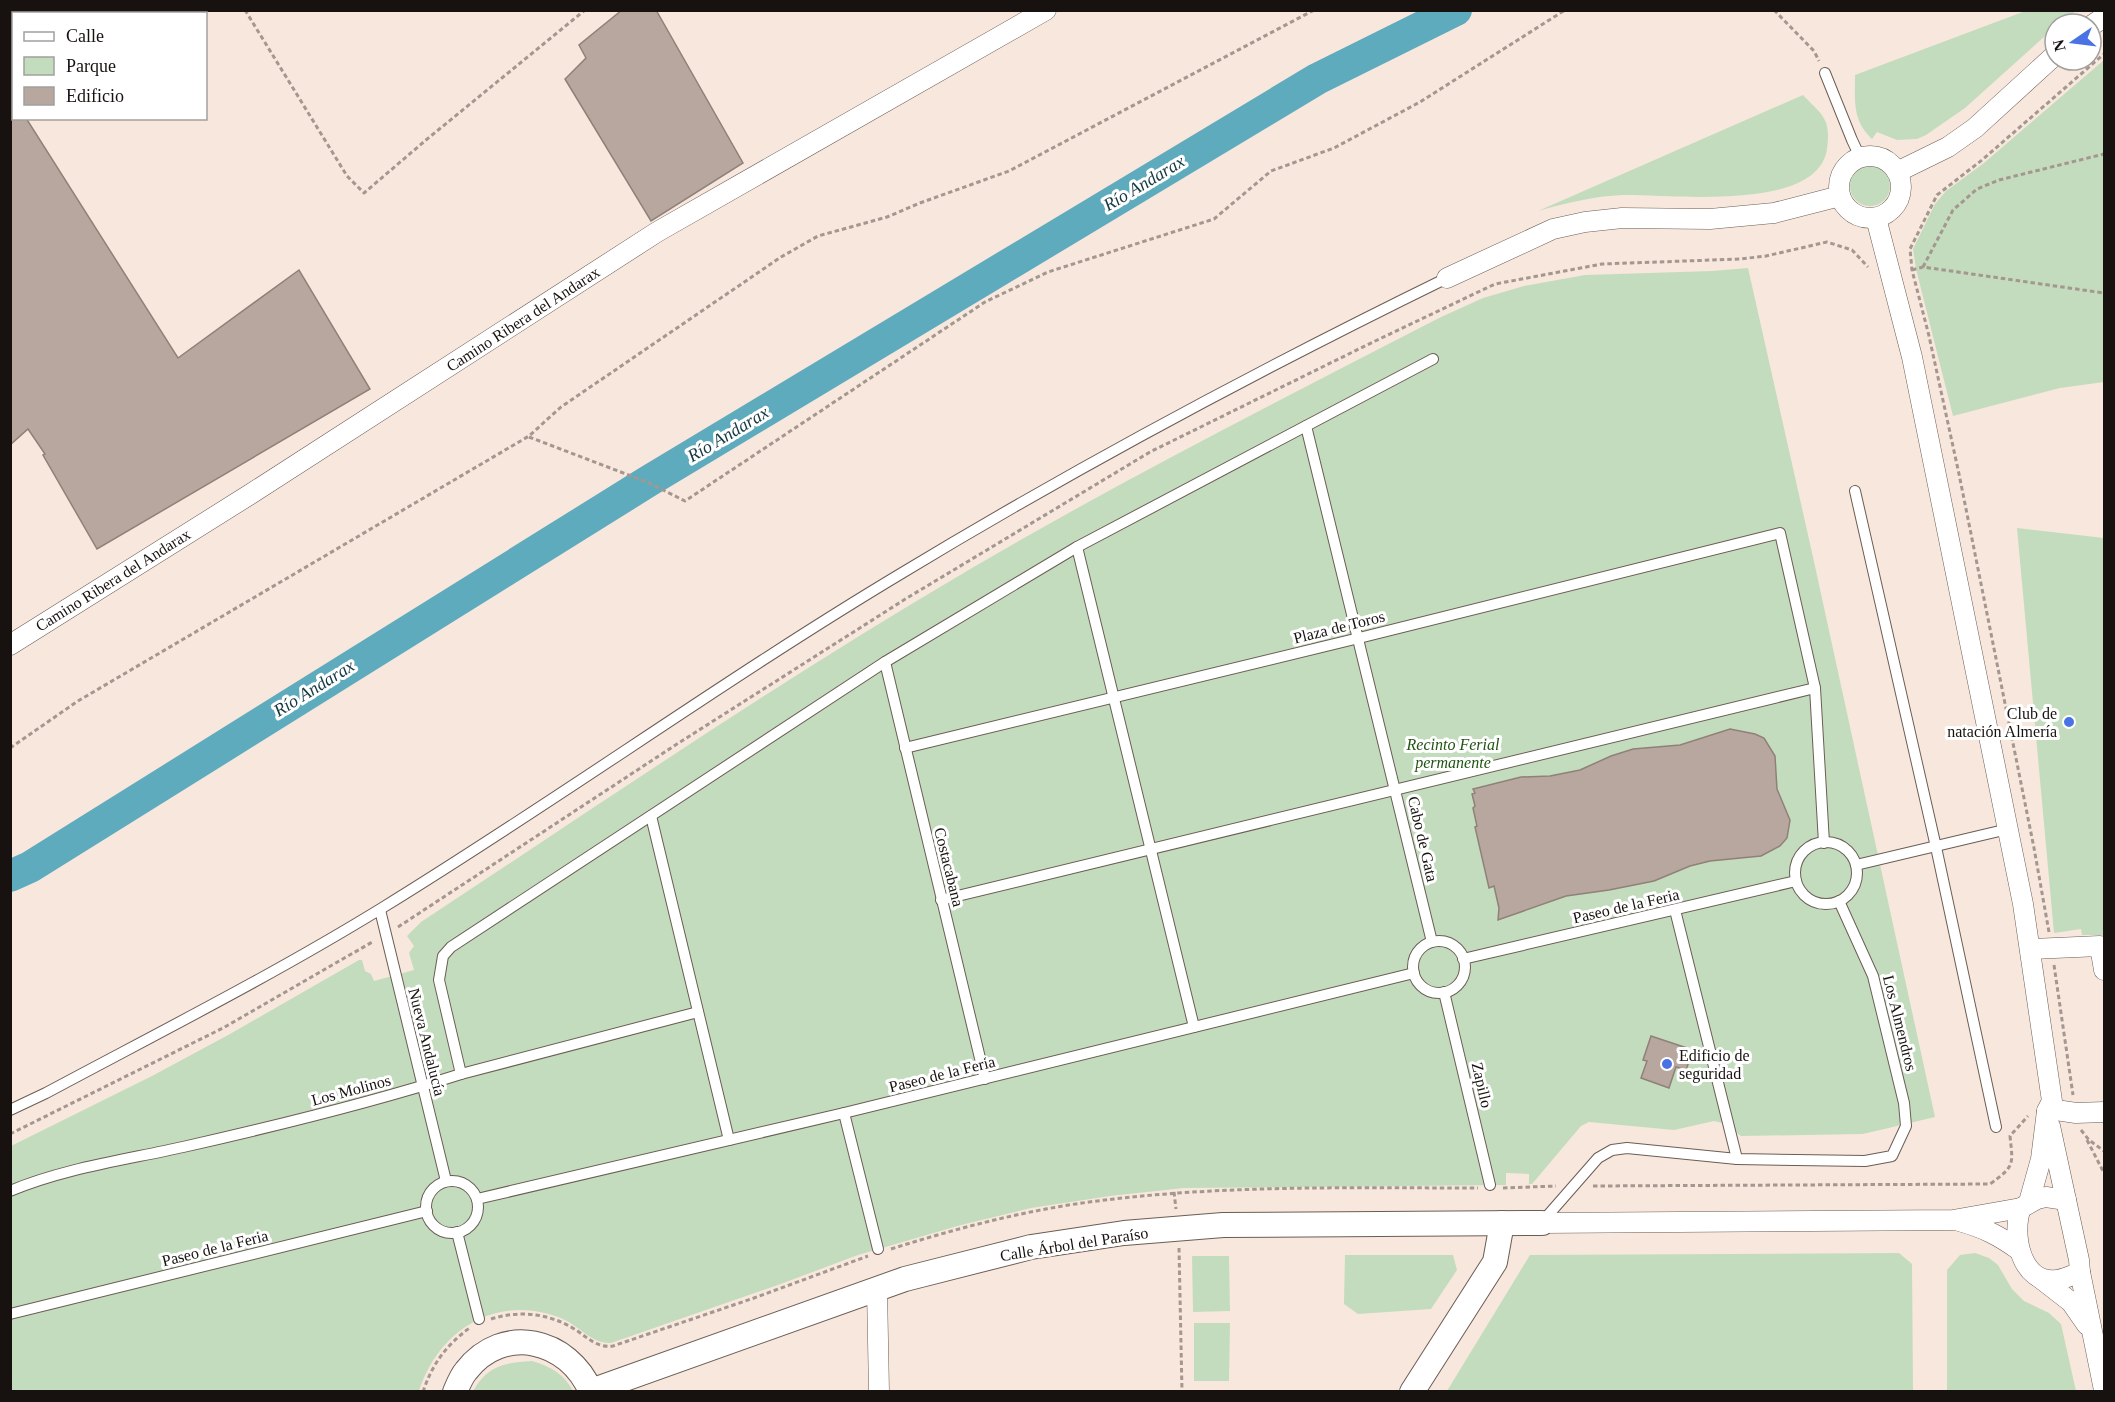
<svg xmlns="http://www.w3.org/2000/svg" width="2115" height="1402" font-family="'Times New Roman',serif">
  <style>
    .green { fill: #c3dcbe }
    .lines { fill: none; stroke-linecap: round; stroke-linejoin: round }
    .river { stroke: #5fabbe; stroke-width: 32 }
    .building { fill: #b7a79e; stroke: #908178; stroke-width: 1.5 }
    .service-casing { stroke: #6b5d55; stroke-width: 12 }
    .minor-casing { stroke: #6b5d55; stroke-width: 21 }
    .tertiary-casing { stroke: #6b5d55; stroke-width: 26 }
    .path { stroke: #a49790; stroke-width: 3; stroke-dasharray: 4.5 3; stroke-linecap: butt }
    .service { stroke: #fff; stroke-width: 10 }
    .minor { stroke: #fff; stroke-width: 20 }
    .tertiary { stroke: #fff; stroke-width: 24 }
    .poi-dot { fill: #4972e5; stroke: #fff; stroke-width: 2 }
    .labels { text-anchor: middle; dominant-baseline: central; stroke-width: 6; stroke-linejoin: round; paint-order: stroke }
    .street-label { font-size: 16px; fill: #17120f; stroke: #fff }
    .poi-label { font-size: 16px; fill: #17120f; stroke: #fff; text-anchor: end }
    .park-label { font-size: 16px; font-style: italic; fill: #1f5312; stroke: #fff }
    .water-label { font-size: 18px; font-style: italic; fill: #143941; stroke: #fff }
  </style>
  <rect width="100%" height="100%" fill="#f8e7dd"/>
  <g class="green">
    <path d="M 2028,10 L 2076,11 L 2058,24 L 2055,24 L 2055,27 L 1965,108 L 1926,135 L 1917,139 L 1897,140 L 1877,132 L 1872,139 C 1852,120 1855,101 1855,75 Z"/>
    <polygon points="2104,60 2104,382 2060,388 1953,416 1916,269 1913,249 1935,204 1946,191 1984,163"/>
    <path d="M 1803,95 C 1823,116 1831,118 1827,149 C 1818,213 1669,194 1623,195 C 1594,196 1566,203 1538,211 Z"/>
    <circle cx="1870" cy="186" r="20"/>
    <path d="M 1748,268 L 1813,557 L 1935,1117 L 1863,1134 L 1741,1136 L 1723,1123 L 1714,1121 L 1674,1130 L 1589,1122 L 1581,1126 L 1532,1184 L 1529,1184 L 1529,1174 L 1506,1173 L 1506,1185 L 1184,1188 L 1110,1196 L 1031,1208 L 961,1225 L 858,1255 L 778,1285 L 611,1343 C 592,1344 579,1326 563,1319 C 498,1292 439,1329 419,1391 L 11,1392 L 11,1146 L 152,1076 L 230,1034 L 359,960 L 362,960 L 365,971 L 371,974 L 374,981 L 414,970 L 409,953 L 414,946 L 407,936 L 421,922 C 603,802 784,678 972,568 C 1124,479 1282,399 1439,318 L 1483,298 L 1524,286 L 1585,275 L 1712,271 Z"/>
    <polygon points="2017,528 2104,538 2104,935 2082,935 2081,929 2054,933"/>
    <polygon points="1899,1253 1912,1264 1913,1391 1447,1391 1530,1255"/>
    <polygon points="1975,1253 1989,1258 1998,1265 2012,1289 2024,1301 2049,1313 2061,1324 2076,1391 1947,1391 1947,1270 1960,1255"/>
    <polygon points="1345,1255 1453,1255 1457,1270 1431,1309 1358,1314 1344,1304"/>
    <polygon points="1192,1256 1229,1256 1230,1311 1193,1312"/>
    <polygon points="1194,1323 1230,1323 1229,1381 1194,1381"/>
    <path d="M 532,1361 C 550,1366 564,1374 573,1391 L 473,1391 C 488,1365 504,1363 532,1361 Z"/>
  </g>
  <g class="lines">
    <polyline class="river" points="10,876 30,867 647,482 1317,79 1456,10"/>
  </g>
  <g class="building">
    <polygon points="622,10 656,10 743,163 651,221 565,79 586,58 579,45"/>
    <polygon points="10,118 26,118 178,358 299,270 370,389 97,549 43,455 45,454 28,429 10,445"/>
    <polygon points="1730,729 1755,734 1764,738 1775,756 1777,789 1790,820 1787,838 1780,846 1761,856 1710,861 1690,866 1654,881 1609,890 1566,896 1498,920 1499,908 1494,886 1489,888 1475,827 1477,826 1473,808 1475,806 1472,794 1475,793 1473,789 1521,777 1550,776 1580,770 1611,756 1633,749 1680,745"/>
    <polygon points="1651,1036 1693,1050 1686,1070 1676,1067 1669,1088 1641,1078 1647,1061 1643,1060"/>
  </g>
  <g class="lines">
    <g class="service-casing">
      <g id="service">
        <polyline points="1825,73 1852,140 1860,157"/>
        <polyline points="1855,491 1936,847 1996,1127"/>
        <polyline points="1077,547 1194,1027"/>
        <polyline points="885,662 985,1079"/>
        <polyline points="905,748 1359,638 1780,533 1815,688 1824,843"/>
        <polyline points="651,816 729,1140"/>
        <circle cx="1826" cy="873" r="31"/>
        <polyline points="1856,865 2008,829"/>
        <polyline points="941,900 1815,688"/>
        <polyline points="380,910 446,1181"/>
        <polyline points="1675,910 1737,1159"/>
        <circle cx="1439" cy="967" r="26"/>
        <polyline points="1432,942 1306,426 1433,359"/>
        <polyline points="1463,959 1796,881"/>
        <polyline points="1444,992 1490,1185"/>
        <polyline points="461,1074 439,980 443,956 451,947 885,662 1077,547 1306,426"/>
        <path d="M 10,1110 L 46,1093 C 158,1033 273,975 382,908 C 558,800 725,679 902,573 C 1079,466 1261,369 1447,278"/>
        <polyline points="844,1113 878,1249"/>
        <circle cx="452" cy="1207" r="26"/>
        <path d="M 10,1191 C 65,1168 125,1160 183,1147 C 276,1126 370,1103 461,1074 L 698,1012"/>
        <polyline points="477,1199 844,1113 1414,973"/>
        <polyline points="1542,1222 1598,1158 1612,1150 1627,1148 1737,1159 1865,1161 1892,1156 1906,1126 1904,1103 1873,976 1839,901"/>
        <polyline points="457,1232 479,1319"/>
        <polyline points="10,1314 427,1211"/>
      </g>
    </g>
    <g class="minor-casing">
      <g id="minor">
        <polyline points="2091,26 2104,17"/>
        <circle cx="1870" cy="187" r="31"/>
        <polyline points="1897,172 1948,147 1975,128 2055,55"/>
        <polyline points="1876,218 1912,357 2023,904 2052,1101 2047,1111 2041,1159 2029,1202"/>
        <polyline points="1447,278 1553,229 1585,222 1622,218 1710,219 1774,213 1840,196"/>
        <polyline points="10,645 249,495 657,232 1046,10"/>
        <polyline points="2030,949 2100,946 2104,970"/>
        <polyline points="2047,1111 2056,1110 2076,1113 2104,1112"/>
        <polyline points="2050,1126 2066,1200"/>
        <path d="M 2046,1197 L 2066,1200 L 2079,1260 L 2080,1272 C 2073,1275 2065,1279 2057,1280 C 2021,1285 2011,1234 2021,1208 L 2037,1199 Z"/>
        <path d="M 1959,1221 C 1984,1228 1998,1235 2019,1250"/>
        <polyline points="1542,1223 1953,1220 2021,1208"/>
        <polyline points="2080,1272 2104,1390"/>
        <polyline points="2040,1278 2071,1302 2087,1325"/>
        <polyline points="877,1289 879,1392"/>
      </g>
    </g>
    <g class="tertiary-casing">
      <g id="tertiary">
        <polyline points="591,1391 905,1279 1031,1247 1124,1233 1223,1225 1542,1223"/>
        <path d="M 455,1392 C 458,1385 461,1377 466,1371 C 503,1323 569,1339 591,1392"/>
        <polyline points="1412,1392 1495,1262 1502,1223"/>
      </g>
    </g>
    <g class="path">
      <polyline points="245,10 347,176 364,193 426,140 585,10"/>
      <polyline points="1774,10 1814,51 1819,61"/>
      <polyline points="1923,267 1953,210 1977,189 1999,180 2104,154"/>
      <polyline points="1912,270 1923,267 2104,293"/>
      <polyline points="529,437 647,482 685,501 985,302 1048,272 1214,219 1271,171 1334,148 1420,102 1565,10"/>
      <polyline points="10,748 78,701 529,436 561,407 781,257 818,236 887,217 920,203 1009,171 1314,10"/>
      <polyline points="398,927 677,744 907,598 1150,452 1373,342 1495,284 1602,264 1740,259 1766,256 1827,242 1852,250 1868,267"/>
      <polyline points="2049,932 2034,848 1959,474 1929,336 1912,270 1910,249 1937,195 1982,160 2104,54"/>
      <polyline points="2054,965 2073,1095"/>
      <polyline points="2081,1130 2089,1140 2104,1151"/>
      <polyline points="10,1134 223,1028 374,941"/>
      <polyline points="2087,1140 2104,1173"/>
      <path d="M 1593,1186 L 1990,1184 C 2015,1166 2013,1165 2010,1136 L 2028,1116"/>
      <polyline points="1503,1188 1556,1186"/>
      <polyline points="1174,1192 1176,1209"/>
      <polyline points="1179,1248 1182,1392"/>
      <path d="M 891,1249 C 964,1226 1038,1207 1114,1199 C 1234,1185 1357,1188 1478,1188"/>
      <path d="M 491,1319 C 520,1310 549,1313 576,1330 C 588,1338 597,1348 613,1346 L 754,1298 L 868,1256"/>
      <path d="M 423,1392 C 432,1364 447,1344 471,1327"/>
    </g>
    <use href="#service" class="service"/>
    <use href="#minor" class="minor"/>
    <use href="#tertiary" class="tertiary"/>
  </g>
  <g class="poi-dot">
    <circle cx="2069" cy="722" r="6"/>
    <circle cx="1667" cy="1064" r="6"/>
  </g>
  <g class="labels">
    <g class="street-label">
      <text transform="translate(523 319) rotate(-33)">Camino Ribera del Andarax</text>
      <text transform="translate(113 580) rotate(-32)">Camino Ribera del Andarax</text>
      <text transform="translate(1339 627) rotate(-14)">Plaza de Toros</text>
      <text transform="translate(1423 839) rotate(77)">Cabo de Gata</text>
      <text transform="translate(949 867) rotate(76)">Costacabana</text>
      <text transform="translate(1626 906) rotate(-13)">Paseo de la Feria</text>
      <text transform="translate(1900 1023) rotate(76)">Los Almendros</text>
      <text transform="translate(427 1042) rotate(76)">Nueva Andalucía</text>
      <text transform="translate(942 1074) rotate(-14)">Paseo de la Feria</text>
      <text transform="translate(1482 1085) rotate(77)">Zapillo</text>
      <text transform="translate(351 1090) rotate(-15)">Los Molinos</text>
      <text transform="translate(1074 1244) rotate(-9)">Calle Árbol del Paraíso</text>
      <text transform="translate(215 1248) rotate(-14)">Paseo de la Feria</text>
    </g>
    <g class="poi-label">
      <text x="2057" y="713">Club de<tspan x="2057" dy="18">natación Almería</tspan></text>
      <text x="1679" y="1055" text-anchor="start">Edificio de<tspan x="1679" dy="18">seguridad</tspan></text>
    </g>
    <g class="park-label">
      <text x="1453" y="744">Recinto Ferial<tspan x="1453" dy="18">permanente</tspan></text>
    </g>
    <g class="water-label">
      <text transform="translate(1144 183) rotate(-31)">Río Andarax</text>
      <text transform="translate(728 434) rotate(-31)">Río Andarax</text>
      <text transform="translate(314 688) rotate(-32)">Río Andarax</text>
    </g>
  </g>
  <rect width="2115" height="1402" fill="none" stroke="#17120f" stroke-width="24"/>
  <rect x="12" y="12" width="195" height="108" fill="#ffffff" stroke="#a2a09f" stroke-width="1.5"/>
  <rect x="24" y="32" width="30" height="9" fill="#ffffff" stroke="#a2a09f" stroke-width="1.5"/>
  <text x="66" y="42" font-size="18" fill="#17120f">Calle</text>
  <rect x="24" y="57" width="30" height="18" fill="#c3dcbe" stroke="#a2a09f" stroke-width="1.5"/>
  <text x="66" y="72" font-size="18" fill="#17120f">Parque</text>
  <rect x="24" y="87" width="30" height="18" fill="#b7a79e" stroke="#a2a09f" stroke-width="1.5"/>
  <text x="66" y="102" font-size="18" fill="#17120f">Edificio</text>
  <g transform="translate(2073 42) rotate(256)"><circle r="28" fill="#ffffff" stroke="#a2a09f" stroke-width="1.5"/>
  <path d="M0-4.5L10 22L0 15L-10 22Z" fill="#4972e5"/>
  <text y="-9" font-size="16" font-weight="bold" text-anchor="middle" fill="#17120f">N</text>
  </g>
</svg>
